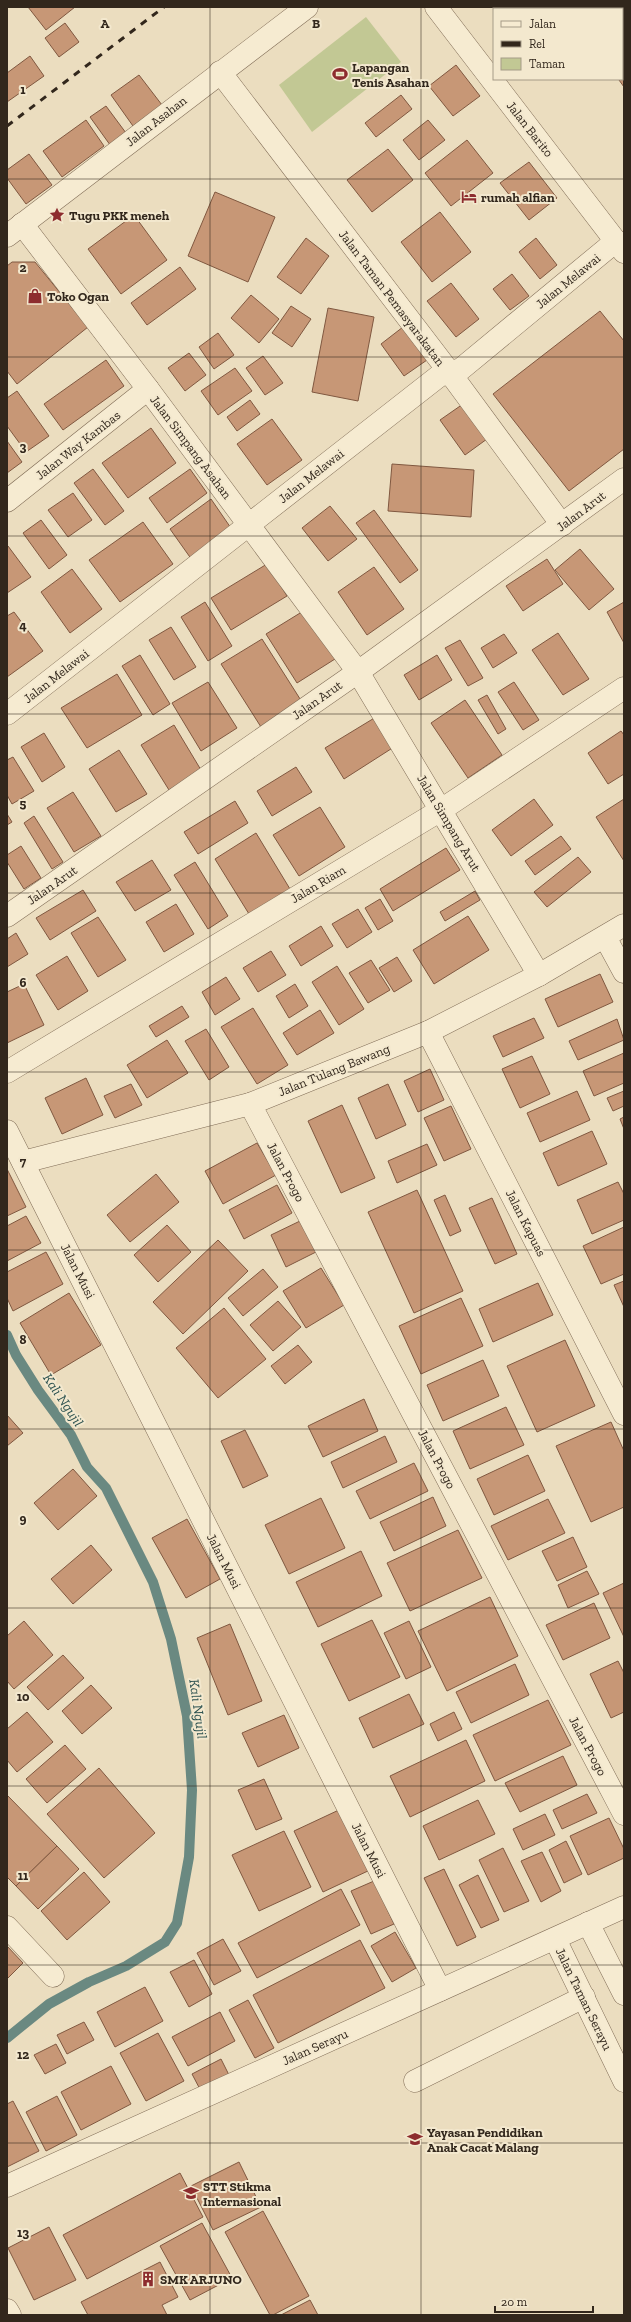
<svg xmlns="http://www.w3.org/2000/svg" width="631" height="2322" font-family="'Zilla Slab',serif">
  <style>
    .green { fill: #c2c894 }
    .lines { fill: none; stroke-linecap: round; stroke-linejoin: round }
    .stream { stroke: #6a8981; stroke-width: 10 }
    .building { fill: #c79776; stroke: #805840 }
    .minor-casing { stroke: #826e58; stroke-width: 23 }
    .minor { stroke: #f6ebd1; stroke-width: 22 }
    .rail { stroke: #32271c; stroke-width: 3; stroke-dasharray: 7 7; stroke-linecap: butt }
    .grid { fill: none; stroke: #32271c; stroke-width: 1; stroke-opacity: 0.55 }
    .labels { text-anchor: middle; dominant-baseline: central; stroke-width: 4; stroke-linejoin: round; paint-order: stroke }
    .poi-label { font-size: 13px; font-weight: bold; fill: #32271c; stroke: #f3e8ce; text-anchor: start }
    .street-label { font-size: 13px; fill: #32271c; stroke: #f3e8ce }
    .water-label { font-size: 14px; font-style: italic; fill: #2c514f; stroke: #f3e8ce }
    .grid-label { font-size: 13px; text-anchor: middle; font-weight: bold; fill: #32271c; stroke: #f3e8ce; stroke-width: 4; stroke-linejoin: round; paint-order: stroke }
  </style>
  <rect width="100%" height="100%" fill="#ebddbf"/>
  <polygon class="green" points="366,17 401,62 312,132 279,85"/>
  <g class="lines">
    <polyline class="stream" points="7,1335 16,1355 38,1390 71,1435 87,1467 106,1488 153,1582 171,1639 187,1716 192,1790 189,1857 177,1923 165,1942 126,1966 89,1982 49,2004 7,2038"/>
  </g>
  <g class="building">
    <polygon points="28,7 75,7 46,30"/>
    <polygon points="582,7 624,7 624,23 622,24 622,9 580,9"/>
    <polygon points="65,23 79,42 59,57 45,38"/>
    <polygon points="30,56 44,76 7,102 7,73"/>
    <polygon points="456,65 480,96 453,116 429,86"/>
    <polygon points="139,75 162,105 133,126 111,95"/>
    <polygon points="624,76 624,87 619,80"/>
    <polygon points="401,95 412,109 376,137 365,123"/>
    <polygon points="106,106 129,137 113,149 90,117"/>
    <polygon points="86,120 104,146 62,177 43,151"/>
    <polygon points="428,120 445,140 419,160 403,140"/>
    <polygon points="467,140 493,173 451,206 425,173"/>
    <polygon points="388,149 413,180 372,212 347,180"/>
    <polygon points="29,154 52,185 26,204 7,178 7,170"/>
    <polygon points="529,162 557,198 529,220 500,183"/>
    <polygon points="215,192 275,217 248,282 188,256"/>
    <polygon points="440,212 471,252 432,282 401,242"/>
    <polygon points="134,215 167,260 121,294 88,249"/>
    <polygon points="306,238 329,256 301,294 277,277"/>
    <polygon points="536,238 557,265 540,279 519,252"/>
    <polygon points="12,262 35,262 88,327 17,384 7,371 7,266"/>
    <polygon points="180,267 196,289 147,325 131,303"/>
    <polygon points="512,274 529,296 510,310 493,289"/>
    <polygon points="451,283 479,319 456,337 427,301"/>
    <polygon points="251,295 279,319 259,343 231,318"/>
    <polygon points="291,306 311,319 292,347 272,333"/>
    <polygon points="328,308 374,317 358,401 312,392"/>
    <polygon points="600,311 624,341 624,449 569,491 493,394"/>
    <polygon points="403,327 427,360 404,376 381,344"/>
    <polygon points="218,333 234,355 214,369 199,347"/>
    <polygon points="189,353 206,375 185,391 168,368"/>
    <polygon points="263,356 283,383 265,395 246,368"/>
    <polygon points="106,360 124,386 63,430 44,404"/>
    <polygon points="235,368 252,391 218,415 201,391"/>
    <polygon points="17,391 49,436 26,452 7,426 7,398"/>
    <polygon points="250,400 260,414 237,431 227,417"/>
    <polygon points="463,404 487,439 465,455 440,420"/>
    <polygon points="272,419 302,460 267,485 237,444"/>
    <polygon points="151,428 176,463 128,498 102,463"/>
    <polygon points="7,441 22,462 7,473"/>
    <polygon points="392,464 474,470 471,517 388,511"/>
    <polygon points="93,469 124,511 105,525 74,483"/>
    <polygon points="190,469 207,493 167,523 149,498"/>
    <polygon points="73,493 92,520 68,537 48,510"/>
    <polygon points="211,499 233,531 192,560 170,529"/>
    <polygon points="330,506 357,539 328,561 302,528"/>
    <polygon points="374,510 418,570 400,583 356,523"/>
    <polygon points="41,520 67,555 49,569 23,533"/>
    <polygon points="143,522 173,564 120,602 89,560"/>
    <polygon points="8,546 31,577 7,593 7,547"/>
    <polygon points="580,549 614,589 589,610 555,570"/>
    <polygon points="547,559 563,584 523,611 506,586"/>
    <polygon points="267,564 287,596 231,630 211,598"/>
    <polygon points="374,567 404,609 367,635 338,592"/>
    <polygon points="72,569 102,609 70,633 41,592"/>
    <polygon points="205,602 232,646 208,661 181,617"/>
    <polygon points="624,602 624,643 607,612"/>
    <polygon points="305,610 335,659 297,683 266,634"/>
    <polygon points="14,612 43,651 7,677 7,616"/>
    <polygon points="171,627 196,667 174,680 149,640"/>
    <polygon points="558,633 589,679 563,695 532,650"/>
    <polygon points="504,634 517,653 493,668 481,648"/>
    <polygon points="262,639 302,702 261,727 221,664"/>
    <polygon points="460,640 483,678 468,686 445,648"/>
    <polygon points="140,655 170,704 153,715 122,666"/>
    <polygon points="437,655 452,680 419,700 404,675"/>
    <polygon points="117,674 142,715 87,748 61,708"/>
    <polygon points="208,682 237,728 201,751 172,703"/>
    <polygon points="514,682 539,720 523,730 498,692"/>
    <polygon points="487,695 506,729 498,734 478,700"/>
    <polygon points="465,700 502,755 468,778 431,723"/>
    <polygon points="376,717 394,747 344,779 325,748"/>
    <polygon points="174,725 201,770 169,790 141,745"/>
    <polygon points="621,731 624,735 624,774 608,784 588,753"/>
    <polygon points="44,733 65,767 42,782 21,747"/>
    <polygon points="119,750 147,794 116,812 89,769"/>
    <polygon points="13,757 34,791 12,804 7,795 7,760"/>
    <polygon points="296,767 312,792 272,816 257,791"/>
    <polygon points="73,792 101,836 74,852 47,808"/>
    <polygon points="534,799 553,825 511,856 492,830"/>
    <polygon points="624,799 624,861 596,817"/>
    <polygon points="235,801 248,823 198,854 184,832"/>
    <polygon points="320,807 345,847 299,876 273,835"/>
    <polygon points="7,814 12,822 7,825"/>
    <polygon points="34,816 63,862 52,869 24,823"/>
    <polygon points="256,833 290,889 249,914 215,859"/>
    <polygon points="561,836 571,849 535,875 525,861"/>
    <polygon points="21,846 41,878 24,889 7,862 7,855"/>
    <polygon points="446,848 460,870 393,911 380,889"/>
    <polygon points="578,857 591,872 547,907 534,892"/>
    <polygon points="152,860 171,890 135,911 116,882"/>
    <polygon points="195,862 228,916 208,929 174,875"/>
    <polygon points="83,890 96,911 50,940 36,918"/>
    <polygon points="475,891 480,900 445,921 440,912"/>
    <polygon points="380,899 393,921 378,930 365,908"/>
    <polygon points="176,904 194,934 164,952 146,922"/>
    <polygon points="358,909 372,932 347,948 332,924"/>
    <polygon points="468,916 489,950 434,984 413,950"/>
    <polygon points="98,917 126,960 98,977 71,933"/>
    <polygon points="321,926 333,946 301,966 289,946"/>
    <polygon points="16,933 28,954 7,967 7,939"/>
    <polygon points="271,951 286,975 258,992 243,968"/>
    <polygon points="67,956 88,991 58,1010 36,975"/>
    <polygon points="397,957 412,981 394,992 379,968"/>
    <polygon points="371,960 390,990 368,1003 349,973"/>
    <polygon points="337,966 364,1009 339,1025 312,982"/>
    <polygon points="600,974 613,1002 558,1027 545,999"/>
    <polygon points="226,977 240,999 215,1015 202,992"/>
    <polygon points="24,984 44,1025 7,1043 7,992"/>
    <polygon points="295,984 308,1006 289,1018 276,996"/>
    <polygon points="182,1006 189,1017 156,1037 149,1026"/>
    <polygon points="253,1008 288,1065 257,1084 221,1027"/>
    <polygon points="320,1010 334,1033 297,1055 283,1033"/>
    <polygon points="534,1018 544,1038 503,1057 493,1036"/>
    <polygon points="617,1019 624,1040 578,1060 569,1041"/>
    <polygon points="206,1029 229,1067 209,1080 185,1041"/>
    <polygon points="167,1040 188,1073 147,1098 127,1065"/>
    <polygon points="624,1053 624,1083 594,1096 583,1071"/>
    <polygon points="532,1056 550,1094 520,1108 502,1069"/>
    <polygon points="430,1069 444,1100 418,1112 404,1081"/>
    <polygon points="86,1078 103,1115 62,1134 45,1098"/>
    <polygon points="131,1084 142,1105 115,1118 104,1096"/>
    <polygon points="388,1084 406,1125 376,1139 358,1098"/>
    <polygon points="577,1091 590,1120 540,1142 527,1113"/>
    <polygon points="624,1091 624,1106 613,1111 607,1098"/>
    <polygon points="342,1105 375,1178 341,1193 308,1121"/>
    <polygon points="451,1106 471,1149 444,1161 424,1118"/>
    <polygon points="624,1117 624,1129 620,1119"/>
    <polygon points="592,1131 607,1164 558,1186 543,1153"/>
    <polygon points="257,1143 276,1175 223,1204 205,1171"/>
    <polygon points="427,1144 437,1165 397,1183 388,1161"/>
    <polygon points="7,1169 26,1207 7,1216"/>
    <polygon points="156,1174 179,1202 130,1242 107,1215"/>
    <polygon points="618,1182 624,1194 624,1220 592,1234 577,1200"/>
    <polygon points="277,1185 292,1213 244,1239 229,1210"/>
    <polygon points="417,1190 463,1291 414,1313 368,1212"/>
    <polygon points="445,1195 461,1231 450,1236 434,1200"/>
    <polygon points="492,1198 517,1254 495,1264 469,1208"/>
    <polygon points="26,1216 41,1243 7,1261 7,1226"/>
    <polygon points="300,1221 316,1252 286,1267 271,1235"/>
    <polygon points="167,1225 191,1252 158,1282 134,1255"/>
    <polygon points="624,1227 624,1274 601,1284 583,1246"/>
    <polygon points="218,1240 248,1271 183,1334 153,1302"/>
    <polygon points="46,1252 63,1284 13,1311 7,1298 7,1272"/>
    <polygon points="321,1268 344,1305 306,1328 283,1291"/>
    <polygon points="263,1269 278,1287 243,1316 228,1298"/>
    <polygon points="624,1281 624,1307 614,1285"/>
    <polygon points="538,1283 553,1315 493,1342 479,1309"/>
    <polygon points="69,1293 101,1345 51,1375 20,1323"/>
    <polygon points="461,1298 483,1346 421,1374 399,1326"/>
    <polygon points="278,1301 301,1327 273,1351 250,1325"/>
    <polygon points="224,1308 266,1359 218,1398 176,1348"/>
    <polygon points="565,1340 595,1406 537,1432 507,1366"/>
    <polygon points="298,1345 312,1362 285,1384 271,1366"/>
    <polygon points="483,1360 499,1396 443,1421 427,1385"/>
    <polygon points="364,1399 378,1431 323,1457 308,1426"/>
    <polygon points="506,1407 524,1445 470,1469 453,1431"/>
    <polygon points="7,1415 23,1433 7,1446"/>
    <polygon points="611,1422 624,1451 624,1507 591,1522 556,1446"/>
    <polygon points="245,1430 268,1476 243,1488 221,1441"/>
    <polygon points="385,1436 397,1462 343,1488 331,1462"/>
    <polygon points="528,1455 545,1491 494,1515 477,1479"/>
    <polygon points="414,1463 428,1491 370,1519 356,1491"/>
    <polygon points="73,1469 97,1496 58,1530 34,1503"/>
    <polygon points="433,1497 446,1526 394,1551 380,1522"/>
    <polygon points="321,1498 345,1548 289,1574 265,1525"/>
    <polygon points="548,1499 565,1533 508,1560 491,1526"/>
    <polygon points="187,1519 220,1579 186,1598 152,1538"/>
    <polygon points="458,1530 482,1578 410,1611 387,1563"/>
    <polygon points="573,1537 587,1567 557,1581 542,1551"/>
    <polygon points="91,1545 112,1570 73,1604 51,1579"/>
    <polygon points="361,1551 382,1596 318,1627 296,1582"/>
    <polygon points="587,1571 599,1594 568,1608 558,1585"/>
    <polygon points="624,1583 624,1637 603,1593"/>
    <polygon points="490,1597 518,1656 447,1691 418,1631"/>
    <polygon points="594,1603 610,1638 563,1660 546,1625"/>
    <polygon points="372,1620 400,1677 349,1701 321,1644"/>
    <polygon points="24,1621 53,1655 14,1689 7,1681 7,1636"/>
    <polygon points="409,1621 431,1667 406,1679 384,1633"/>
    <polygon points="230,1624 262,1701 228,1715 197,1638"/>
    <polygon points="63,1655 84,1678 48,1710 27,1687"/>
    <polygon points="618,1661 624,1673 624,1712 611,1718 590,1674"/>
    <polygon points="515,1664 529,1695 471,1723 456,1692"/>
    <polygon points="91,1685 112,1708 82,1734 62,1711"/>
    <polygon points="409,1694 424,1724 373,1748 359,1718"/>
    <polygon points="548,1700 571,1745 495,1781 473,1735"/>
    <polygon points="27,1712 53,1742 17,1772 7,1760 7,1729"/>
    <polygon points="454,1712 462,1729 438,1741 430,1724"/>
    <polygon points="284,1715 299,1748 258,1767 242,1733"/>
    <polygon points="466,1740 485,1781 410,1817 390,1776"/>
    <polygon points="65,1745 86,1769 47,1803 26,1779"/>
    <polygon points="563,1756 577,1785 520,1812 505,1783"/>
    <polygon points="99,1768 155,1833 104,1878 47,1814"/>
    <polygon points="264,1779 282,1819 256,1830 238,1790"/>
    <polygon points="587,1794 597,1813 562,1829 553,1810"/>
    <polygon points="7,1795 57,1846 16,1886 7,1877"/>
    <polygon points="478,1800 495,1834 439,1860 423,1826"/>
    <polygon points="341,1809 370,1870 323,1892 294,1831"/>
    <polygon points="545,1814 555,1835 523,1850 513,1829"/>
    <polygon points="609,1818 624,1849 624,1858 588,1875 570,1836"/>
    <polygon points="284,1831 311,1887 259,1911 232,1855"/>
    <polygon points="566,1841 582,1874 564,1883 549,1850"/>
    <polygon points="57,1846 79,1869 38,1909 16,1886"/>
    <polygon points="503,1848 529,1901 504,1912 479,1860"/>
    <polygon points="542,1852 561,1891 541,1902 521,1861"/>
    <polygon points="444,1869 476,1937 457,1946 424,1878"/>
    <polygon points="84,1872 110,1902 67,1940 41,1911"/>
    <polygon points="478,1875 499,1920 481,1928 459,1885"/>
    <polygon points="374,1881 394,1924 371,1934 351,1891"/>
    <polygon points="341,1889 360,1925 257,1978 238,1943"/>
    <polygon points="395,1932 416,1968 392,1982 371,1946"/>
    <polygon points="223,1939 241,1971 214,1985 197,1953"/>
    <polygon points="360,1940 385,1988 278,2043 253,1995"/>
    <polygon points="7,1946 23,1963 7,1979"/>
    <polygon points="194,1960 212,1994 189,2007 170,1972"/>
    <polygon points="145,1987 163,2021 115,2047 97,2012"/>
    <polygon points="248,2000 274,2048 255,2058 229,2010"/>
    <polygon points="220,2012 235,2041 188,2066 172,2037"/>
    <polygon points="84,2022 94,2040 67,2054 57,2035"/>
    <polygon points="158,2033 184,2081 146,2101 120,2053"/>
    <polygon points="56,2044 66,2063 45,2074 34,2055"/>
    <polygon points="221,2059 232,2081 203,2095 192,2074"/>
    <polygon points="111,2066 131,2104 81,2130 61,2092"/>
    <polygon points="57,2096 77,2135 46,2151 26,2112"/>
    <polygon points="13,2101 39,2151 7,2167 7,2104"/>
    <polygon points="239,2162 261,2207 213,2230 191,2186"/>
    <polygon points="180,2173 203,2217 87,2279 63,2235"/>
    <polygon points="263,2211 309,2296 273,2315 270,2315 225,2232"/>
    <polygon points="202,2223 232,2278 190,2300 160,2246"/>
    <polygon points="49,2227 76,2280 34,2300 8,2248"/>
    <polygon points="160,2262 178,2297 162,2305 167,2315 88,2315 81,2302"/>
    <polygon points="310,2300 318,2315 281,2315"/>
  </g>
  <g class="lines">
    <g class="minor-casing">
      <g id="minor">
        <polyline points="436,7 624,252"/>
        <polyline points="220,72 450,373 562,525"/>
        <polyline points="22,224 148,389 358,672 539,975"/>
        <polyline points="7,236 307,7"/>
        <polyline points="7,501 148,389"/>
        <polyline points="7,714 439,376 461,369 616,241"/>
        <polyline points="7,916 358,672 624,479"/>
        <polyline points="605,937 624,972"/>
        <polyline points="428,1032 624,1414"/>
        <polyline points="7,1072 441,810 624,688"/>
        <polyline points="250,1104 624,1814"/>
        <polyline points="7,1131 440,1990"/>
        <polyline points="23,1162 250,1104 428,1032 539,975 624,925"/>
        <polyline points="588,1923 624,1994"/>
        <polyline points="7,1927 53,1976"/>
        <polyline points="555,1939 624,2081"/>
        <polyline points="415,2081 584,1997"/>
        <polyline points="7,2186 624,1907"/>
        <polyline points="7,2310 10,2315"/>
      </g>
    </g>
    <use href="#minor" class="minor"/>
    <polyline class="rail" points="7,126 164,7"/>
  </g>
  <path class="grid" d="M 210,7 L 210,2315M 421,7 L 421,2315M 7,179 L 624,179M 7,357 L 624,357M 7,536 L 624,536M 7,714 L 624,714M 7,893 L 624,893M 7,1072 L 624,1072M 7,1250 L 624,1250M 7,1429 L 624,1429M 7,1608 L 624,1608M 7,1786 L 624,1786M 7,1965 L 624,1965M 7,2143 L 624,2143"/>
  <defs>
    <g id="stadium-bare" transform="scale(1.2)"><path d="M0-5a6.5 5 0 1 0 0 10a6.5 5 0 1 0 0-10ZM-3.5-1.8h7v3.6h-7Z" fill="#8d2c2e" stroke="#f3e8ce" stroke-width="2.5" paint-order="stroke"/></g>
    <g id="hotel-bare" transform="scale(1.2)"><path d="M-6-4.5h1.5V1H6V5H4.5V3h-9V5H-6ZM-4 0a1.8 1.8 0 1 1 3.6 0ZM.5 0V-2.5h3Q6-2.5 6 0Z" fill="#8d2c2e" stroke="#f3e8ce" stroke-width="2.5" paint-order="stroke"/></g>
    <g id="sight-bare" transform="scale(1.2)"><path d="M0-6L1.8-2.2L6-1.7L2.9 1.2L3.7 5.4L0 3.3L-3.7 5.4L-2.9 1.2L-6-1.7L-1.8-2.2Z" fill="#8d2c2e" stroke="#f3e8ce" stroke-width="2.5" paint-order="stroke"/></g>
    <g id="shop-bare" transform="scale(1.2)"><path d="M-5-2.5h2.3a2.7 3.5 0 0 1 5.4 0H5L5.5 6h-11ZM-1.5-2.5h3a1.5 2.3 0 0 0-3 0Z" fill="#8d2c2e" stroke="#f3e8ce" stroke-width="2.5" paint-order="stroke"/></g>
    <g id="school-bare" transform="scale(1.2)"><path d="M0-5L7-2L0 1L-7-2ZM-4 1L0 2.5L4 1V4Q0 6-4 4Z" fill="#8d2c2e" stroke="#f3e8ce" stroke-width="2.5" paint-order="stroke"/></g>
    <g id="university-bare" transform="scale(1.2)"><path d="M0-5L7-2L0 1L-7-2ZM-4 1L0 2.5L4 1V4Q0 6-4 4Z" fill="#8d2c2e" stroke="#f3e8ce" stroke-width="2.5" paint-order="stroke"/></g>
    <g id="building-bare" transform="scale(1.2)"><path d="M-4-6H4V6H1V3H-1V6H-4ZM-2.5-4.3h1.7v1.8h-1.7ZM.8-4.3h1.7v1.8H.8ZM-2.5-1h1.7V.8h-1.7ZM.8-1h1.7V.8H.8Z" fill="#8d2c2e" stroke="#f3e8ce" stroke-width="2.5" paint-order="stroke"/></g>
  </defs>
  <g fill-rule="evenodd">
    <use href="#stadium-bare" x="340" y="74"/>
    <use href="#hotel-bare" x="469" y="197"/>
    <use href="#sight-bare" x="57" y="215"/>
    <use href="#shop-bare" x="35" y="296"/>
    <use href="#school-bare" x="415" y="2139"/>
    <use href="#university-bare" x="191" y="2193"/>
    <use href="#building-bare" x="148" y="2279"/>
  </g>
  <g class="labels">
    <g class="poi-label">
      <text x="352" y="67">Lapangan<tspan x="352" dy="15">Tenis Asahan</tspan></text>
      <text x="481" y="197">rumah alfian</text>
      <text x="69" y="215">Tugu PKK meneh</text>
      <text x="47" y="296">Toko Ogan</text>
      <text x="427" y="2132">Yayasan Pendidikan<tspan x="427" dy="15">Anak Cacat Malang</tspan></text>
      <text x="203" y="2186">STT Stikma<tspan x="203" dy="15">Internasional</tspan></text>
      <text x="160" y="2279">SMK ARJUNO</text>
    </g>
    <g class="street-label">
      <text transform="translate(156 121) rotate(-38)">Jalan Asahan</text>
      <text transform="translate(530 129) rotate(52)">Jalan Barito</text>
      <text transform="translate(568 281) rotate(-39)">Jalan Melawai</text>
      <text transform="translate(392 298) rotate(53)">Jalan Taman Pemasyarakatan</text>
      <text transform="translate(78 445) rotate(-38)">Jalan Way Kambas</text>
      <text transform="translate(191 447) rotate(53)">Jalan Simpang Asahan</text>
      <text transform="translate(311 476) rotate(-38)">Jalan Melawai</text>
      <text transform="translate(581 511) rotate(-37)">Jalan Arut</text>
      <text transform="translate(56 676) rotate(-38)">Jalan Melawai</text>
      <text transform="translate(317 700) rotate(-35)">Jalan Arut</text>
      <text transform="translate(449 823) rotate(59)">Jalan Simpang Arut</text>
      <text transform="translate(318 884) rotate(-31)">Jalan Riam</text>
      <text transform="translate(52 885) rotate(-35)">Jalan Arut</text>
      <text transform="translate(334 1070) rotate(-22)">Jalan Tulang Bawang</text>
      <text transform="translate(286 1172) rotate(62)">Jalan Progo</text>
      <text transform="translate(526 1223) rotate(63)">Jalan Kapuas</text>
      <text transform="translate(78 1271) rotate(63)">Jalan Musi</text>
      <text transform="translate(437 1459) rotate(62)">Jalan Progo</text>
      <text transform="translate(224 1561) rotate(63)">Jalan Musi</text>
      <text transform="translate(588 1746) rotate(62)">Jalan Progo</text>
      <text transform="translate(369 1850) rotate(63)">Jalan Musi</text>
      <text transform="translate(584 1999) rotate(64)">Jalan Taman Serayu</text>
      <text transform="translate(315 2047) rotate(-24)">Jalan Serayu</text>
    </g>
    <g class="water-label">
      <text transform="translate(63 1400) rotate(56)">Kali Ngujil</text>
      <text transform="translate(198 1709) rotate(82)">Kali Ngujil</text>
    </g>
  </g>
  <g class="grid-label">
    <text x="105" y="28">A</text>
    <text x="316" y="28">B</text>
    <text x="23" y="94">1</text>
    <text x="23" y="272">2</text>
    <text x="23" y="451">3</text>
    <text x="23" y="630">4</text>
    <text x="23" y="808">5</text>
    <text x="23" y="987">6</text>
    <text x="23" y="1166">7</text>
    <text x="23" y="1344">8</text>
    <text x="23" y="1523">9</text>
    <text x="23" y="1701">10</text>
    <text x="23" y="1880">11</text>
    <text x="23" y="2059">12</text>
    <text x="23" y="2237">13</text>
  </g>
  <rect width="631" height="2322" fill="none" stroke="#32271c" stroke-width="16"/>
  <rect x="493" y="8" width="130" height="72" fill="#f3e8ce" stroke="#a69b87"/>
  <rect x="501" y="21" width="20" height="6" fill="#f6ebd1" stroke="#a69b87"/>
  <text x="529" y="28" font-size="12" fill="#32271c">Jalan</text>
  <rect x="501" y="41" width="20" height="6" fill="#32271c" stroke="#a69b87"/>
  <text x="529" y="48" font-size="12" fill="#32271c">Rel</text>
  <rect x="501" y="58" width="20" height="12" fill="#c2c894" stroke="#a69b87"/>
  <text x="529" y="68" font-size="12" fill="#32271c">Taman</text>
  <path d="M495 2306v6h98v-6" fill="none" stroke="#32271c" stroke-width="2"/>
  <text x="501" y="2306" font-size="12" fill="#32271c" stroke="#f3e8ce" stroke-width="3" paint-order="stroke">20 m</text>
</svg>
